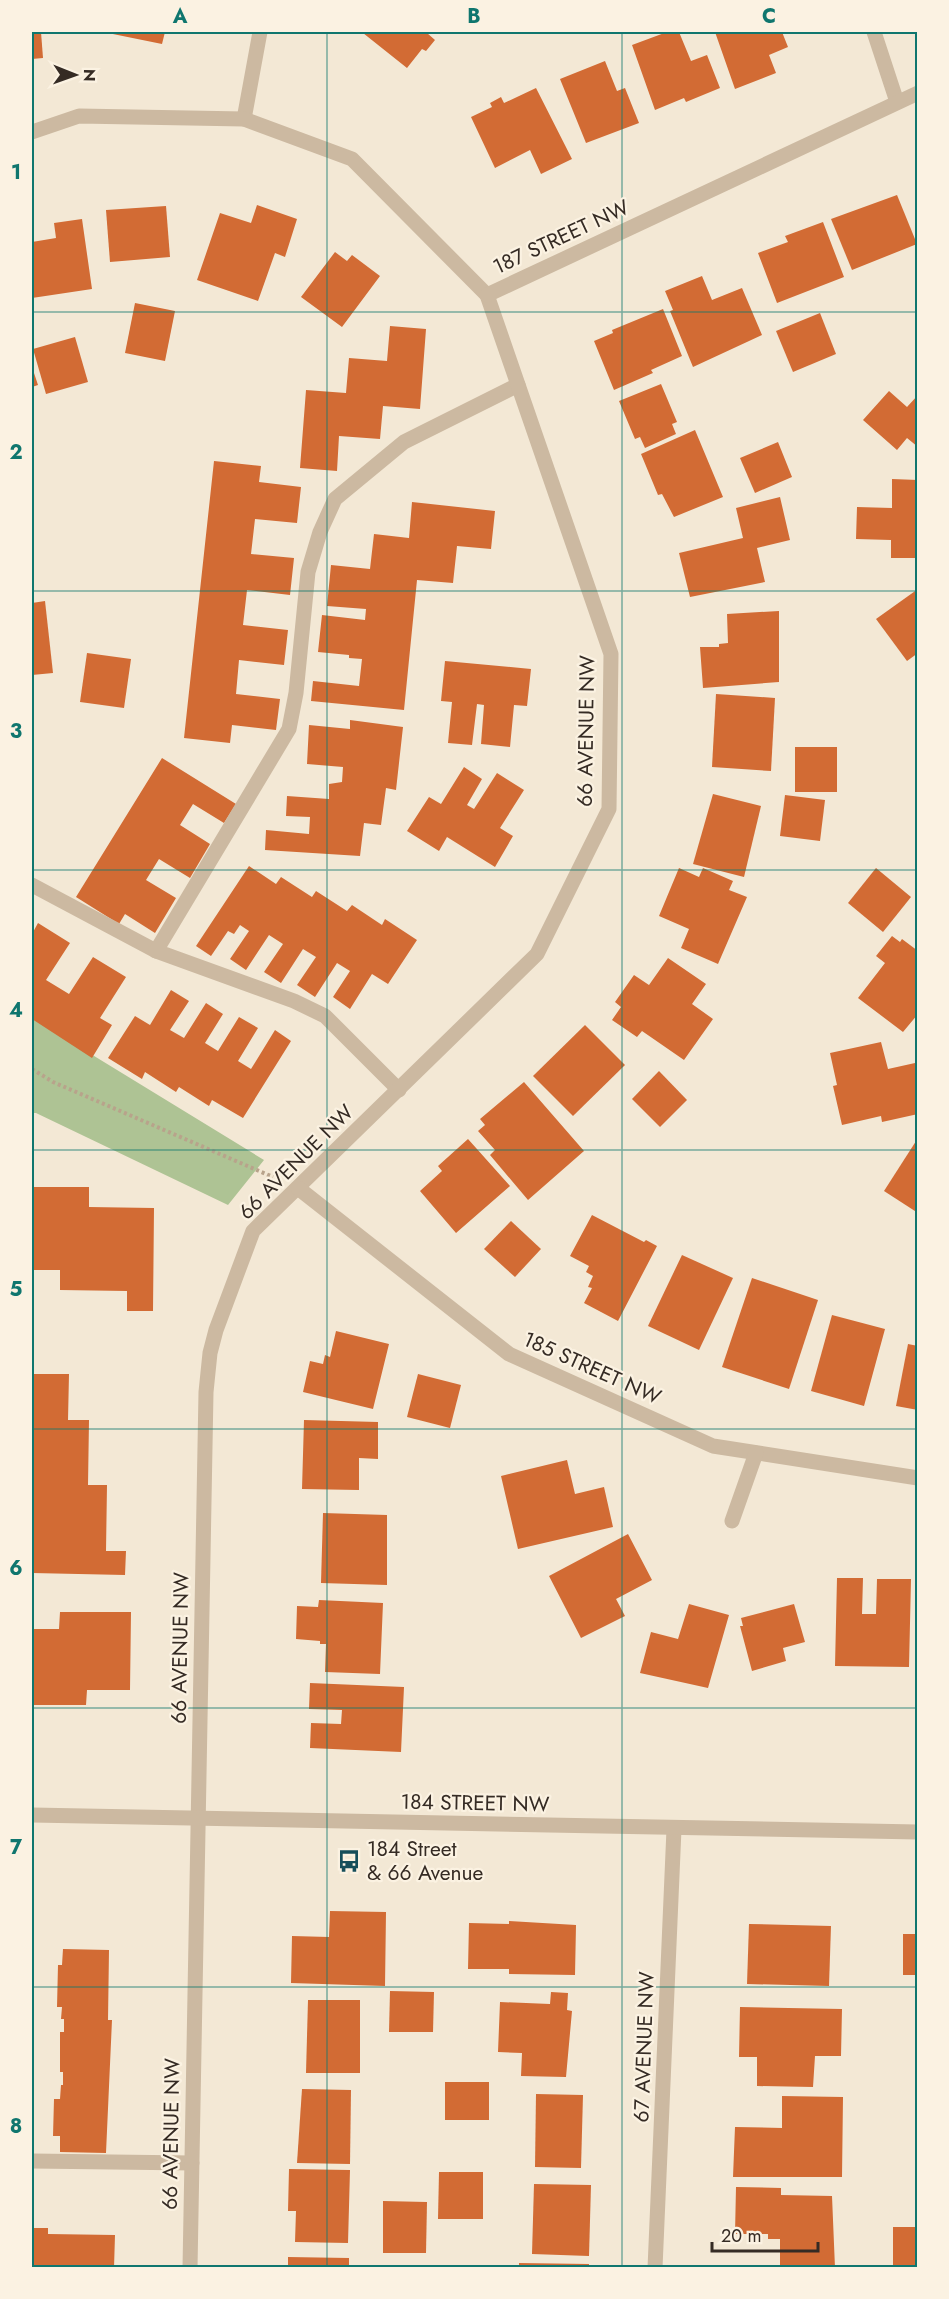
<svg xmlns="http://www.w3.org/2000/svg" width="949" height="2299" font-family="Jost,sans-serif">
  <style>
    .green { fill: #aec394 }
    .building { fill: #d26b34 }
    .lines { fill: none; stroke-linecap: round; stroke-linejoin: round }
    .path { stroke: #b8a38b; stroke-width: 4; stroke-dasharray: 3 3; stroke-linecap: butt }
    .service { stroke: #ccb9a1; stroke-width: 15 }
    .minor { stroke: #ccb9a1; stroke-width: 15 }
    .tertiary { stroke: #ccb9a1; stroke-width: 15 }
    .grid { fill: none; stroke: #0f766e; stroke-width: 1.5; stroke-opacity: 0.55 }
    .labels { text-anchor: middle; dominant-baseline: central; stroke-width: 4.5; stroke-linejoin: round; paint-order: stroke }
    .street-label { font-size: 21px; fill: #352b24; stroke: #fbf2e2 }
    .poi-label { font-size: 21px; fill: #352b24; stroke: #fbf2e2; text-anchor: start }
    .neatline { fill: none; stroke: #0f766e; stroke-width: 2 }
    .grid-label { font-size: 20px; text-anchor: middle; font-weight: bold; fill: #0f766e }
  </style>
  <rect width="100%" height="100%" fill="#f3e8d5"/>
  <polygon class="green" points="32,1018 264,1160 228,1205 36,1113 32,1113"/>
  <g class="building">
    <polygon points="32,32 41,32 43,58 32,59"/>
    <polygon points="103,32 165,32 162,44"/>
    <polygon points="364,32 429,32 427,33 435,40 426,51 422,49 407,68 363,33"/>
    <polygon points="667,32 679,32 691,61 707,55 720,88 686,102 684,98 655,110 632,45"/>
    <polygon points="715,32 782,32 788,47 769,55 776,73 735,89"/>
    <polygon points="605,61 617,91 625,88 639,123 586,143 560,79"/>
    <polygon points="536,88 572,159 541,174 530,150 495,168 471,117 492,107 490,103 501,97 504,103"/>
    <polygon points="897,195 917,244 852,270 831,219"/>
    <polygon points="257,205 297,219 285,257 275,253 258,301 197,280 220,213 251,223"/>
    <polygon points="166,206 170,257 110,262 106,210"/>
    <polygon points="82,219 92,289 32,298 32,242 56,238 54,223"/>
    <polygon points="823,222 844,277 777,303 758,253 788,242 785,236"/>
    <polygon points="335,252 347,261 352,255 380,276 342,327 301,297"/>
    <polygon points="702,276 712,300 742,288 762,335 693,367 670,311 673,310 665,291"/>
    <polygon points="135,303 175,311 165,361 125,353"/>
    <polygon points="663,309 682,356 651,370 653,373 614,390 594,341 613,333 612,330"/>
    <polygon points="820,313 836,354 793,372 776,331"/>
    <polygon points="390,326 426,329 420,409 383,406 380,439 339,436 337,471 300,468 306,390 346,393 349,358 387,361"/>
    <polygon points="75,337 88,382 46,394 33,349"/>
    <polygon points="32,367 38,385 32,387"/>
    <polygon points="661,384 677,422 672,424 676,434 645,448 640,437 635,439 619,401"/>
    <polygon points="889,391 907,407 918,395 918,447 907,438 897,450 863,420"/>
    <polygon points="695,430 723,497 674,517 662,494 658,495 641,454"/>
    <polygon points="778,442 792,477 755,493 740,458"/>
    <polygon points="214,461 261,466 259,482 301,487 297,523 255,519 251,554 294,558 290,595 247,590 243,625 288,630 284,665 239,660 236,694 280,699 276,730 232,725 230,743 184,738"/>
    <polygon points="892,479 918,480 918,558 891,558 891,540 856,539 857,507 892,508"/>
    <polygon points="780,497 790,540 757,548 765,582 690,597 679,553 743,538 736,508"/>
    <polygon points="412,502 495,511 491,549 457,546 453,583 417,580 404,710 311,701 313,681 359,686 362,659 349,658 349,655 318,652 322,615 365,620 366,609 327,606 331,565 370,569 374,534 409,538"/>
    <polygon points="918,589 918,653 907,661 876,619"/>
    <polygon points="45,601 53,673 32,675 32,603"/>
    <polygon points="779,611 779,682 703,688 700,647 719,647 719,644 728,643 727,614"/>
    <polygon points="87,653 131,659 124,708 80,702"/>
    <polygon points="445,661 531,669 527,706 514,705 510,747 481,744 484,705 477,704 472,745 448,743 452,702 441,701"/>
    <polygon points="716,694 775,698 771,771 712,767"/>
    <polygon points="350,720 403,727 396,790 386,788 381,825 364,823 360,856 265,850 266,830 309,834 310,817 286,816 287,796 329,799 329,784 342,782 343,767 307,764 309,725 350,729"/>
    <rect x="795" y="747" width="42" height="45"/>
    <polygon points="162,758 236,804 224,823 193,804 180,825 210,844 190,878 159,859 146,880 176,898 155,933 125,914 119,924 76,897"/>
    <polygon points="464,767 482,779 467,805 474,809 497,773 524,790 500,828 513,836 495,867 447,837 439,851 407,831 429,797 441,804"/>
    <polygon points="713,794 761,806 744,877 693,864"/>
    <polygon points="785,795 825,800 820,841 780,836"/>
    <polygon points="249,866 276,884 281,877 312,897 316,891 347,911 352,905 382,925 385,919 417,940 388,984 372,974 350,1009 333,997 350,971 337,963 315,997 297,985 316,957 303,949 281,983 264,972 283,944 269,935 246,970 230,959 249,931 240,925 234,934 228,931 211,956 196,946"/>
    <polygon points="679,868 699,877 703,868 733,881 729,890 747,897 718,964 681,948 689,929 659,916"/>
    <polygon points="876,868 911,897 883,932 848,903"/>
    <polygon points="38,923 70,943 46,980 69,994 93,957 126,977 100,1018 112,1025 92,1058 32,1019 32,934"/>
    <polygon points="892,936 900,942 902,939 918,951 918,1014 903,1032 858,998 885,963 876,956"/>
    <polygon points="668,958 706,984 692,1004 713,1019 684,1060 642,1031 637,1037 612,1020 621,1007 615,1002 634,975 649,985"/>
    <polygon points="171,990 189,1001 170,1030 184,1038 206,1003 223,1014 205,1043 218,1051 239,1017 258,1028 238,1061 251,1069 275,1030 291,1041 243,1118 212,1100 209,1106 179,1087 176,1092 145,1072 142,1079 108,1058 135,1016 150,1025"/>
    <polygon points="585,1025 625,1065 573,1116 533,1076"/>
    <polygon points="881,1042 888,1069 915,1063 918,1114 882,1122 881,1116 842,1125 833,1086 837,1085 830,1053"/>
    <polygon points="659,1071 687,1100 660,1127 632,1099"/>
    <polygon points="524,1082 584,1151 528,1200 490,1155 495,1150 478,1131 485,1125 480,1119"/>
    <polygon points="918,1138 918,1213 884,1191"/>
    <polygon points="468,1139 510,1186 456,1233 420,1191 442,1171 438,1166"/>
    <polygon points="32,1187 89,1187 89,1207 154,1208 153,1311 127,1311 127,1291 60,1290 60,1270 32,1270"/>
    <polygon points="592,1215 644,1242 646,1240 657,1246 618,1321 584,1303 592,1288 588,1287 593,1276 586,1272 589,1266 570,1256"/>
    <polygon points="511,1221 541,1249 515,1277 484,1249"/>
    <polygon points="682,1255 733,1278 699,1350 648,1326"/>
    <polygon points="752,1278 818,1300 789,1389 722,1367"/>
    <polygon points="832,1315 885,1329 864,1406 811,1391"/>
    <polygon points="336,1331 389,1344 373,1409 303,1392 310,1361 323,1364 325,1355 330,1357"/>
    <polygon points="908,1344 918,1346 918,1410 896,1406"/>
    <polygon points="32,1374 69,1374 68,1420 89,1420 88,1485 107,1485 106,1551 126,1551 125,1575 32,1573"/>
    <polygon points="418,1374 461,1385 450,1428 407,1417"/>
    <polygon points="304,1420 378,1422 378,1459 359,1458 359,1490 302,1489"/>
    <polygon points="567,1460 575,1494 604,1487 613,1527 518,1549 501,1476"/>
    <polygon points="323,1513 387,1515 387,1585 321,1583"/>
    <polygon points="628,1534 652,1580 616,1599 625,1616 581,1638 549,1576"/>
    <polygon points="837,1578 863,1578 862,1614 876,1614 877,1579 911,1579 909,1667 835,1666"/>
    <polygon points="319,1600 383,1603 380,1674 325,1672 326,1644 320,1644 320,1641 296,1639 297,1606 318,1607"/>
    <polygon points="689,1604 729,1615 708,1688 640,1673 651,1632 678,1639"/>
    <polygon points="794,1604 805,1642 783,1648 786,1661 752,1671 740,1626 743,1626 741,1618"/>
    <polygon points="60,1612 131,1612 130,1690 87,1690 86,1705 32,1705 32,1629 59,1629"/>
    <polygon points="310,1683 404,1687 401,1752 310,1748 311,1723 341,1724 342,1710 309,1709"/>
    <polygon points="330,1911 386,1912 385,1986 291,1983 292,1936 329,1937"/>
    <polygon points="509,1921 576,1925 575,1975 509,1974 509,1969 468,1969 469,1923 509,1924"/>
    <polygon points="749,1924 831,1926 829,1986 747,1984"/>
    <rect x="903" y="1934" width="15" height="41"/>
    <polygon points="63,1949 109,1950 108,2020 112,2020 106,2153 60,2152 60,2136 53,2136 54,2099 60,2099 61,2085 63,2085 63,2072 60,2072 60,2032 64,2032 64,2019 61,2019 62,2007 57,2007 58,1965 62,1965"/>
    <polygon points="390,1991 434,1992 433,2032 389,2032"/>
    <polygon points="551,1992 568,1993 567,2010 572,2011 566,2077 521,2076 522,2053 498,2052 500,2002 550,2004"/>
    <polygon points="308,2000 360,2000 360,2073 306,2073"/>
    <polygon points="740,2007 842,2009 841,2056 815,2056 813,2087 757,2086 757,2057 739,2057"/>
    <rect x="445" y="2082" width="44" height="38"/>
    <polygon points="302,2089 351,2090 350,2164 297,2163"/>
    <polygon points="536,2094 583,2095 581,2168 535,2167"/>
    <polygon points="782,2096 843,2097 842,2177 733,2177 735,2127 782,2128"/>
    <polygon points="289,2169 350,2170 348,2243 295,2242 296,2211 288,2211"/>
    <polygon points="439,2172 483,2172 483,2219 438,2219"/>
    <polygon points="534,2184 591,2185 589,2256 532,2254"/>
    <polygon points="736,2187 781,2188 781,2195 832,2196 835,2268 780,2268 780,2239 768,2239 768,2234 735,2234"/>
    <polygon points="383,2201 427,2202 426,2253 383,2253"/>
    <rect x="893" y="2227" width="25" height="41"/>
    <polygon points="32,2228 48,2228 48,2234 115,2235 114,2268 32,2268"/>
    <polygon points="288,2257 349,2258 349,2268 288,2268"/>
    <polygon points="519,2263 589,2264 589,2268 519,2268"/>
  </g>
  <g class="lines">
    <polyline class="path" points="32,1069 53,1082 273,1177"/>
    <g class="service">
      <polyline points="32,885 156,951"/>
      <polyline points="399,1090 325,1016 294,1001 156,951 289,729 296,693 308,572 320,532 335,499 404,442 518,385"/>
      <polyline points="32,2161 192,2163"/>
    </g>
    <g class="minor">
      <polyline points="874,32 897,102"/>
      <polyline points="244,119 260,32"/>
      <polyline points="32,132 79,116 244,119 352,159 487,295 611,654 609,809 537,954 253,1231 216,1330 210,1353 206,1392 190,2268"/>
      <polyline points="487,295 918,93"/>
      <polyline points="298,1188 509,1354 713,1446 918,1478"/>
      <polyline points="732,1521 756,1453"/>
      <polyline points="655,2268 674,1829"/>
    </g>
    <polyline class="tertiary" points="32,1815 918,1832"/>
  </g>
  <path class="grid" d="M 327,32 L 327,2268M 622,32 L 622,2268M 32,312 L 918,312M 32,591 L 918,591M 32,870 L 918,870M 32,1150 L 918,1150M 32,1429 L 918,1429M 32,1708 L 918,1708M 32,1987 L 918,1987"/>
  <defs>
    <g id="bus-bare" transform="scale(1.8)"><path d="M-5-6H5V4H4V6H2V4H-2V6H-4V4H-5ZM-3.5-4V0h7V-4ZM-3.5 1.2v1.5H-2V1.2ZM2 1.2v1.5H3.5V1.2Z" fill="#164e5a" stroke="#fbf2e2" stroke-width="2.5" paint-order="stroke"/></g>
  </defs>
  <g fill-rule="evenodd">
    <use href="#bus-bare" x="349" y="1861"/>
  </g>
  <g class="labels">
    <g class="street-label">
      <text transform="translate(561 237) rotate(-25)">187 STREET NW</text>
      <text transform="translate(586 731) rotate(-89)">66 AVENUE NW</text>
      <text transform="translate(296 1162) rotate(-45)">66 AVENUE NW</text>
      <text transform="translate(592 1368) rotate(24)">185 STREET NW</text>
      <text transform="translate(180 1648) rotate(-89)">66 AVENUE NW</text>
      <text transform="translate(475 1803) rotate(1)">184 STREET NW</text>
      <text transform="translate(644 2047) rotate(-88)">67 AVENUE NW</text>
      <text transform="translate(171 2134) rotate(-89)">66 AVENUE NW</text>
    </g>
    <g class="poi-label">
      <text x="367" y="1849">184 Street<tspan x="367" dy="24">&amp; 66 Avenue</tspan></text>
    </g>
  </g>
  <rect width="949" height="2299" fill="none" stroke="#fbf2e2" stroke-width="66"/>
  <g transform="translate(75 75) rotate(91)" stroke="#fbf2e2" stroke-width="4.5" paint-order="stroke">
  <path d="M0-4.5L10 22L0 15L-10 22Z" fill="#352b24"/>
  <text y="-9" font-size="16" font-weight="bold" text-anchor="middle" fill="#352b24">N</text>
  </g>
  <path d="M712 2242v9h106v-9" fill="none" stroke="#352b24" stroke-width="3"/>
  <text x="721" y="2242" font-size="18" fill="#352b24" stroke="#fbf2e2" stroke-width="4.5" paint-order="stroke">20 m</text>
  <rect x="33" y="33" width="883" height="2233" class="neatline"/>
  <g class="grid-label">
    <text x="180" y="23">A</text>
    <text x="474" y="23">B</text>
    <text x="769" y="23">C</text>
    <text x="16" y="179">1</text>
    <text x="16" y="459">2</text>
    <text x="16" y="738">3</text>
    <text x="16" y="1017">4</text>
    <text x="16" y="1296">5</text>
    <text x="16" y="1575">6</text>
    <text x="16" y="1854">7</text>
    <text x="16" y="2133">8</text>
  </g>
</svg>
